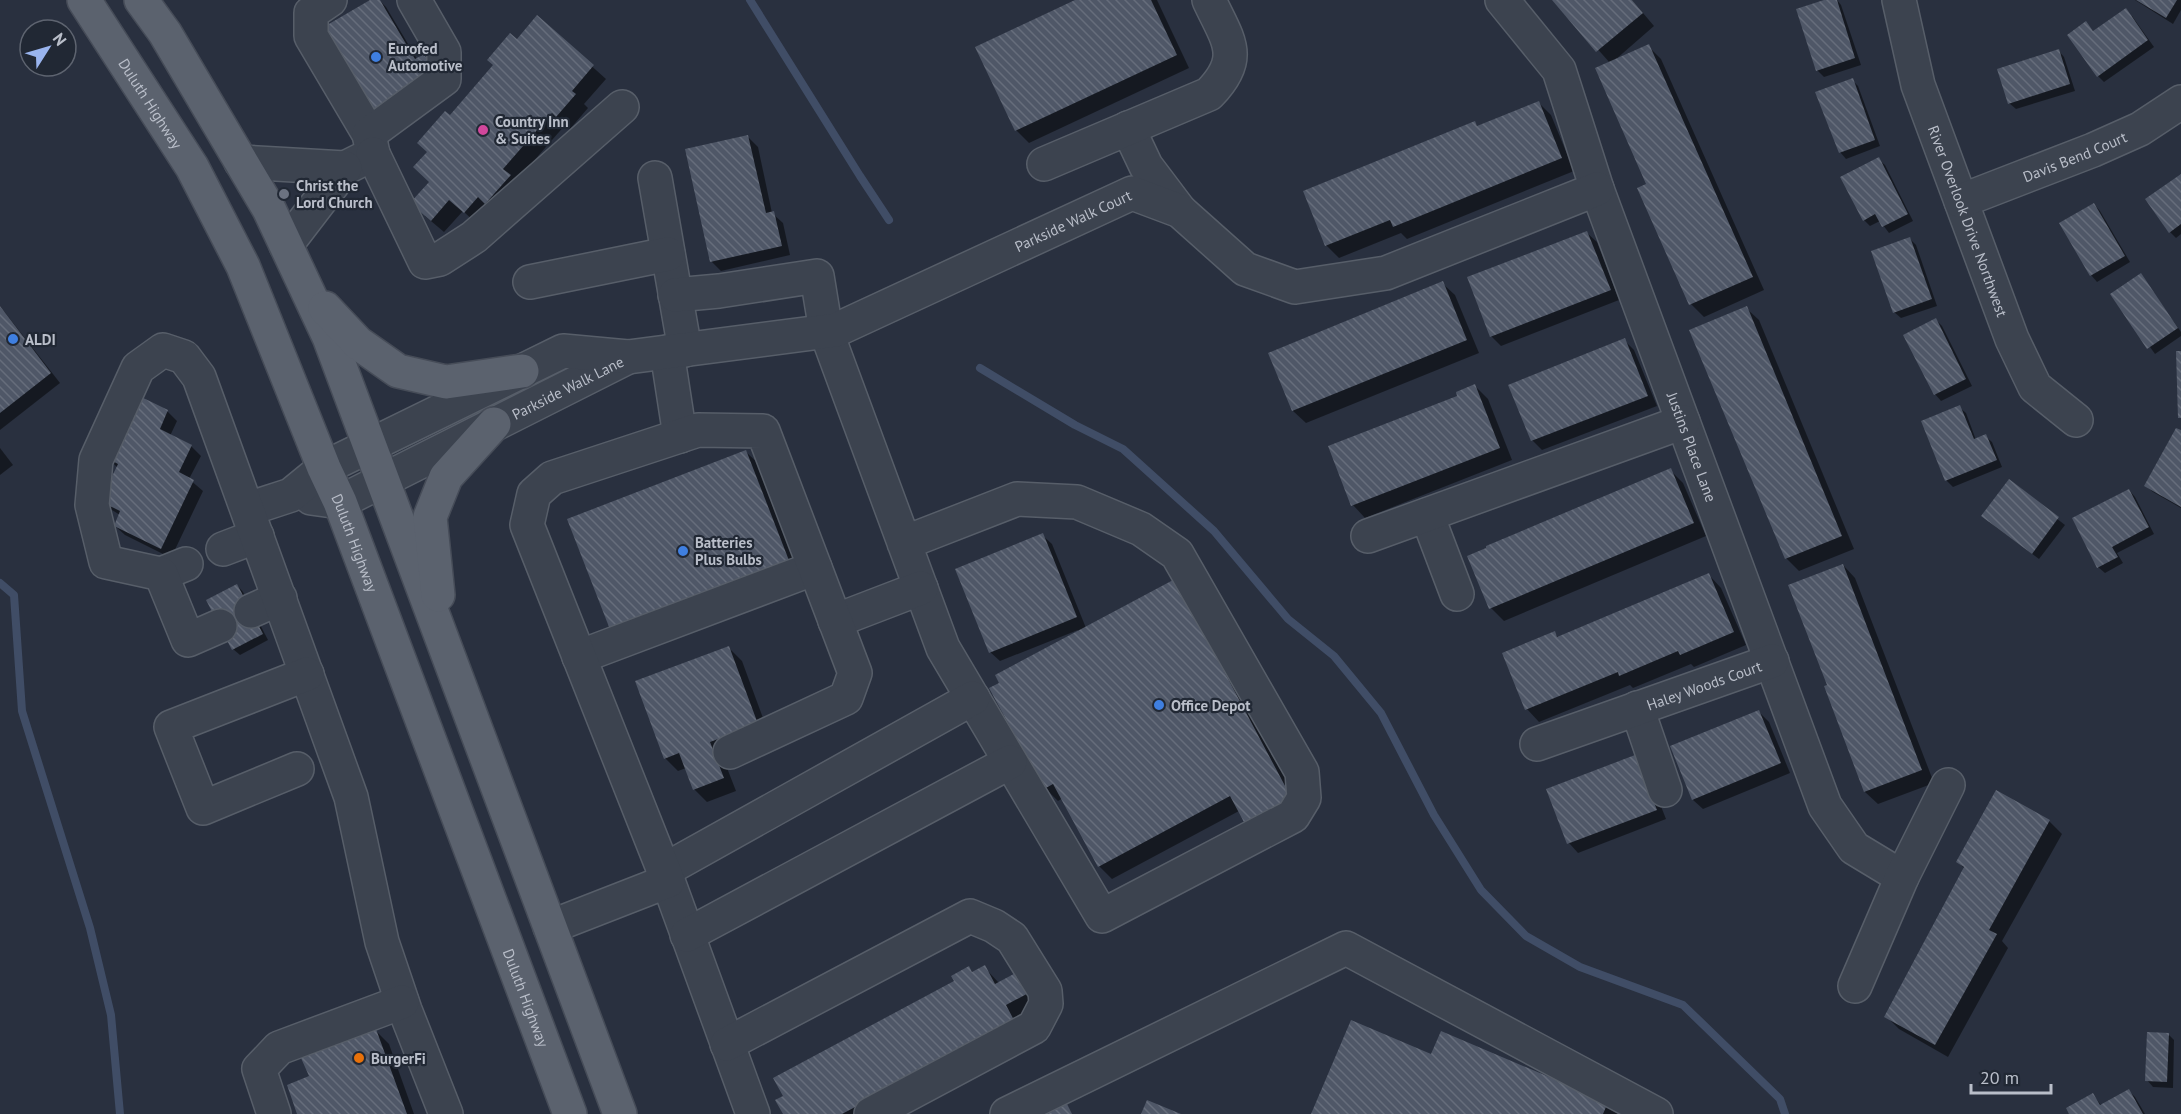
<svg xmlns="http://www.w3.org/2000/svg" width="2181" height="1114" font-family="'PT Sans',sans-serif">
  <style>
    .shadow { fill: #0007 }
    .lines { fill: none; stroke-linecap: round; stroke-linejoin: round }
    .stream { stroke: #404d66; stroke-width: 8 }
    .building { fill: url(#building-back-hatch) }
    .minor-casing { stroke: #575e69; stroke-width: 36 }
    .major-casing { stroke: #464c58; stroke-width: 36 }
    .minor { stroke: #3c434f; stroke-width: 33 }
    .major { stroke: #5b626e; stroke-width: 33 }
    .shop-dot { fill: #3f7fe0; stroke: #212834; stroke-width: 2 }
    .hotel-dot { fill: #d1479c; stroke: #212834; stroke-width: 2 }
    .worship-dot { fill: #6b7280; stroke: #212834; stroke-width: 2 }
    .food-dot { fill: #e8710a; stroke: #212834; stroke-width: 2 }
    .labels { text-anchor: middle; dominant-baseline: central; stroke-width: 4.5; stroke-linejoin: round; paint-order: stroke }
    .poi-label { font-size: 15px; font-weight: bold; fill: #b9bec9; stroke: #212834; text-anchor: start }
    .street-label { font-size: 15px; fill: #b9bec9; stroke: #212834 }
  </style>
  <defs>
    <pattern id="building-back-hatch" width="6" height="6" patternUnits="userSpaceOnUse" patternTransform="scale(1.5)"><rect width="6" height="6" fill="#4f5767"/><path d="M-1 5l2 2M0 0l6 6M5-1l2 2" fill="none" stroke="#666d7b"/></pattern>
  </defs>
  <rect width="100%" height="100%" fill="#29303f"/>
  <g class="shadow">
    <polygon points="373,0 379,0 386,7 417,59 423,56 433,65 381,120"/>
    <polygon points="1078,0 1157,0 1189,68 1029,143 1016,130"/>
    <polygon points="1554,0 1632,0 1654,26 1615,60 1648,46 1661,59 1764,290 1704,317 1691,304 1648,185 1610,63"/>
    <polygon points="1829,0 1837,0 1841,5 1861,65 1824,77 1817,70"/>
    <polygon points="2135,0 2181,0 2181,10 2173,24"/>
    <polygon points="2132,16 2154,47 2104,82 2098,76 2086,23 2094,32"/>
    <polygon points="537,17 606,79 584,104 588,108 570,129 566,124 478,225 463,211 444,232 425,216 430,183 428,152 450,117"/>
    <polygon points="2058,50 2064,57 2075,91 2016,109 2009,103"/>
    <polygon points="1852,80 1858,86 1880,146 1846,159 1840,152"/>
    <polygon points="1539,103 1551,115 1574,171 1407,239 1401,233 1339,258 1326,245 1304,191 1475,123 1478,127"/>
    <polygon points="748,137 758,147 772,213 783,223 790,255 721,271 711,261"/>
    <polygon points="1878,159 1885,165 1913,221 1889,233 1880,221 1870,226 1864,220"/>
    <polygon points="2181,176 2181,234 2176,238 2170,232"/>
    <polygon points="2094,204 2100,211 2130,262 2097,282 2091,275 2061,224"/>
    <polygon points="1587,233 1597,242 1619,300 1501,346 1491,336"/>
    <polygon points="1910,239 1916,245 1937,306 1901,318 1894,312"/>
    <polygon points="2141,275 2181,332 2181,336 2155,354 2112,294"/>
    <polygon points="1442,283 1455,295 1479,353 1306,423 1293,411 1270,353"/>
    <polygon points="0,306 60,383 0,430"/>
    <polygon points="1746,308 1759,320 1854,549 1799,571 1786,558 1691,331"/>
    <polygon points="1936,320 1942,326 1972,386 1941,401 1935,394"/>
    <polygon points="1624,340 1634,350 1657,406 1542,450 1532,440"/>
    <polygon points="1475,386 1488,399 1512,460 1365,518 1353,505 1459,397"/>
    <polygon points="136,396 168,412 177,421 170,436 191,446 201,456 189,479 203,491 171,558 125,535 115,526 120,515 112,510 102,501 118,468 107,457"/>
    <polygon points="1959,407 1966,413 1976,440 1985,436 1992,442 2002,467 1953,487 1946,480"/>
    <polygon points="2181,432 2181,508 2153,492 2146,486"/>
    <polygon points="0,448 13,465 0,475"/>
    <polygon points="746,452 759,464 802,576 625,644"/>
    <polygon points="1670,470 1683,483 1706,536 1504,621 1491,608"/>
    <polygon points="2009,481 2065,525 2039,559 1989,522"/>
    <polygon points="2129,490 2135,497 2154,534 2117,553 2123,563 2105,573 2098,567"/>
    <polygon points="1042,535 1052,544 1086,628 1187,594 1303,812 1239,811 1112,879 1099,866 1063,798 1058,801 1045,788 1078,630 1000,661 990,652"/>
    <polygon points="1843,565 1855,578 1934,783 1878,804 1865,792 1825,687 1829,686"/>
    <polygon points="1709,575 1721,588 1746,645 1694,667 1691,664 1633,688 1630,685 1539,722 1527,709 1554,633 1559,638"/>
    <polygon points="237,585 243,592 268,640 240,655 233,649"/>
    <polygon points="729,648 742,661 770,737 722,755 736,791 707,802 694,789 686,768 678,771 665,758"/>
    <polygon points="1759,712 1769,722 1790,773 1703,809 1693,800"/>
    <polygon points="1635,756 1645,766 1666,819 1578,853 1569,843"/>
    <polygon points="2049,821 2062,834 2002,941 2008,948 1948,1057 1899,1029 1886,1016 1965,869 1958,862"/>
    <polygon points="984,967 999,983 1024,970 1047,1002 878,1114 784,1114 956,982 969,968 973,973"/>
    <polygon points="376,1031 389,1044 414,1114 299,1114"/>
    <polygon points="2168,1034 2174,1040 2173,1088 2153,1087 2147,1080"/>
    <polygon points="1432,1056 1607,1103 1618,1114 1313,1114"/>
    <polygon points="2129,1091 2135,1097 2145,1114 2071,1114 2093,1095 2102,1106"/>
  </g>
  <g class="lines">
    <g class="stream">
      <polyline points="750,0 860,176 889,220"/>
      <polyline points="980,368 1075,425 1123,449 1214,531 1288,619 1334,656 1381,713 1434,815 1481,890 1526,936 1580,967 1683,1005 1780,1099 1785,1114"/>
      <polyline points="0,583 14,595 22,711 90,928 111,1015 120,1114"/>
    </g>
  </g>
  <g class="building">
    <polygon points="370,0 380,0 415,59 424,54 435,74 371,112 322,28"/>
    <polygon points="1075,0 1151,0 1177,55 1015,131 975,47"/>
    <polygon points="1552,0 1632,0 1643,13 1596,52"/>
    <polygon points="1824,0 1837,0 1855,58 1816,71 1796,9"/>
    <polygon points="2136,0 2177,0 2166,18"/>
    <polygon points="2126,8 2148,40 2097,77 2067,35 2086,21 2093,31"/>
    <polygon points="537,15 594,65 572,91 576,94 556,117 552,113 503,169 511,175 485,204 478,197 464,213 449,200 431,221 410,203 429,182 413,167 427,152 417,143 445,111 450,115 493,65 487,60 510,33 517,39"/>
    <polygon points="1649,44 1753,277 1689,305 1637,188 1646,184 1595,68"/>
    <polygon points="2059,49 2070,84 2008,104 1997,69"/>
    <polygon points="1853,78 1875,140 1839,153 1815,92"/>
    <polygon points="1539,101 1562,158 1393,227 1390,220 1325,246 1303,191 1475,121 1477,126"/>
    <polygon points="748,135 766,213 774,211 782,246 710,262 685,149"/>
    <polygon points="1879,157 1908,214 1882,227 1875,214 1863,221 1840,177"/>
    <polygon points="2181,174 2181,224 2169,233 2145,199"/>
    <polygon points="2094,203 2125,256 2090,276 2059,223"/>
    <polygon points="1587,231 1611,290 1490,337 1467,277"/>
    <polygon points="1910,237 1932,299 1893,313 1871,251"/>
    <polygon points="2141,273 2178,328 2147,349 2110,294"/>
    <polygon points="1443,281 1467,340 1292,411 1268,353"/>
    <polygon points="0,306 51,373 0,413"/>
    <polygon points="1747,306 1842,536 1785,559 1689,330"/>
    <polygon points="1936,318 1966,379 1934,395 1903,335"/>
    <polygon points="1625,338 1648,396 1531,441 1508,385"/>
    <polygon points="2176,351 2181,351 2181,418 2178,418"/>
    <polygon points="1475,384 1500,448 1351,506 1328,446 1457,396 1456,392"/>
    <polygon points="135,394 168,410 160,429 192,445 179,472 194,480 161,549 114,526 120,511 100,501 118,464 105,457"/>
    <polygon points="1960,405 1974,439 1986,434 1997,460 1945,481 1921,421"/>
    <polygon points="2176,428 2181,430 2181,507 2144,486"/>
    <polygon points="746,450 790,563 611,632 567,519"/>
    <polygon points="1671,468 1694,523 1489,609 1467,556 1486,548 1486,546"/>
    <polygon points="2009,479 2059,517 2032,554 1981,516"/>
    <polygon points="2129,489 2149,527 2112,547 2118,557 2097,568 2072,518"/>
    <polygon points="1043,533 1077,617 989,653 955,569"/>
    <polygon points="1843,564 1922,770 1864,792 1824,686 1827,685 1788,585"/>
    <polygon points="1709,573 1734,632 1680,655 1678,651 1619,676 1618,672 1525,710 1502,653 1555,631 1557,637"/>
    <polygon points="1175,579 1292,799 1245,824 1230,796 1098,867 1053,784 1044,789 989,688 999,683 995,675"/>
    <polygon points="237,584 263,634 232,650 206,600"/>
    <polygon points="729,646 758,724 710,742 724,778 693,790 679,753 664,759 635,681"/>
    <polygon points="1759,710 1781,763 1692,800 1670,746"/>
    <polygon points="1635,755 1657,810 1567,844 1546,789"/>
    <polygon points="1996,790 2050,820 1989,930 1997,934 1935,1045 1884,1017 1964,867 1956,862"/>
    <polygon points="985,965 995,984 1025,968 1036,989 1006,1005 1015,1022 842,1114 783,1114 775,1100 783,1096 773,1078 954,981 951,976 969,966 972,972"/>
    <polygon points="1351,1020 1431,1054 1441,1031 1608,1102 1603,1114 1311,1114"/>
    <polygon points="376,1029 407,1114 297,1114 287,1085 309,1076 301,1058"/>
    <polygon points="2147,1032 2169,1033 2167,1082 2145,1081"/>
    <polygon points="2129,1089 2143,1114 2069,1114 2066,1108 2093,1093 2100,1105"/>
    <polygon points="1147,1100 1181,1114 1141,1114"/>
    <polygon points="1067,1104 1072,1114 1047,1114"/>
  </g>
  <g class="lines">
    <g class="minor-casing">
      <g id="minor">
        <polyline points="330,0 311,13 311,36 369,134 373,154 345,168"/>
        <path id="s1" d="M 1502,0 L 1559,70 L 1597,189 L 1825,806 L 1854,848 L 1902,877"/>
        <path id="s2" d="M 1899,0 L 1918,85 L 2012,339 L 2035,387 L 2076,420"/>
        <polyline points="1128,128 1146,166 1180,211"/>
        <polyline points="369,134 444,79 444,52 414,0"/>
        <polyline points="373,154 425,262 440,259 474,237 622,107"/>
        <polyline points="241,162 345,168 286,245"/>
        <path d="M 1044,164 L 1209,94 C 1245,57 1228,41 1209,0"/>
        <polyline points="655,178 685,350"/>
        <path id="s3" d="M 1961,201 L 2093,150 L 2140,129 L 2181,102"/>
        <polyline points="530,282 668,254"/>
        <polyline points="675,295 719,291 817,276 826,331 943,648 1102,916 1293,816 1304,798 1302,772 1177,554 1141,529 1077,502 1017,499 904,543"/>
        <polyline points="667,352 680,436"/>
        <path id="s4" d="M 311,498 L 340,502 L 628,357"/>
        <path id="s5" d="M 248,509 L 291,495 L 324,468 L 563,351 L 628,357 L 836,330 L 1132,193 L 1180,211 L 1245,269 L 1295,287 L 1386,273 L 1597,189"/>
        <polyline points="1427,515 1457,594"/>
        <polyline points="1368,536 1683,422"/>
        <polyline points="223,549 257,536"/>
        <polyline points="161,574 186,564"/>
        <polyline points="251,611 280,598"/>
        <polyline points="835,621 921,588"/>
        <polyline points="220,626 188,640 161,574 106,562 92,505 96,460 138,368 163,350 184,357 199,377 351,797 382,942 405,1010 446,1114"/>
        <polyline points="579,657 815,568"/>
        <polyline points="1637,708 1665,790"/>
        <path id="s6" d="M 1537,744 L 1772,661"/>
        <polyline points="297,769 203,808 171,727 307,674"/>
        <polyline points="663,871 973,698"/>
        <polyline points="668,881 753,1114"/>
        <polyline points="550,927 668,881 527,525 534,494 552,478 698,430 763,431 855,673 846,698 730,752"/>
        <polyline points="687,935 1010,762"/>
        <polyline points="1855,986 1902,877 1948,785"/>
        <polyline points="727,1044 970,916 994,926 1012,938 1045,991 1046,1004 1034,1027 871,1114"/>
        <polyline points="274,1114 259,1069 279,1048 402,1002"/>
        <polyline points="1007,1114 1346,948 1656,1114"/>
      </g>
    </g>
    <g class="major-casing">
      <g id="major">
        <path id="s7" d="M 84,0 L 192,167 L 243,266 L 324,468 L 340,502 L 570,1114"/>
        <polyline points="141,0 165,33 269,209 329,337 620,1114"/>
        <polyline points="325,308 358,343 398,371 446,382 522,371"/>
        <polyline points="438,595 430,517 446,477 494,424"/>
      </g>
    </g>
    <use href="#minor" class="minor"/>
    <use href="#major" class="major"/>
  </g>
  <g class="shop-dot">
    <circle cx="376" cy="57" r="6"/>
    <circle cx="13" cy="339" r="6"/>
    <circle cx="683" cy="551" r="6"/>
    <circle cx="1159" cy="705" r="6"/>
  </g>
  <circle class="hotel-dot" cx="483" cy="130" r="6"/>
  <circle class="worship-dot" cx="284" cy="194" r="6"/>
  <circle class="food-dot" cx="359" cy="1058" r="6"/>
  <g class="labels">
    <g class="poi-label">
      <text x="388" y="48">Eurofed<tspan x="388" dy="17">Automotive</tspan></text>
      <text x="495" y="121">Country Inn<tspan x="495" dy="17">&amp; Suites</tspan></text>
      <text x="296" y="185">Christ the<tspan x="296" dy="17">Lord Church</tspan></text>
      <text x="25" y="339">ALDI</text>
      <text x="695" y="542">Batteries<tspan x="695" dy="17">Plus Bulbs</tspan></text>
      <text x="1171" y="705">Office Depot</text>
      <text x="371" y="1058">BurgerFi</text>
    </g>
    <g class="street-label">
      <text stroke="none"><textPath href="#s7" startOffset="123">Duluth Highway</textPath></text>
      <text stroke="none"><textPath href="#s3" startOffset="122">Davis Bend Court</textPath></text>
      <text stroke="none"><textPath href="#s2" startOffset="232">River Overlook Drive Northwest</textPath></text>
      <text stroke="none"><textPath href="#s5" startOffset="890">Parkside Walk Court</textPath></text>
      <text stroke="none"><textPath href="#s4" startOffset="284">Parkside Walk Lane</textPath></text>
      <text stroke="none"><textPath href="#s1" startOffset="490">Justins Place Lane</textPath></text>
      <text stroke="none"><textPath href="#s7" startOffset="609">Duluth Highway</textPath></text>
      <text stroke="none"><textPath href="#s6" startOffset="177">Haley Woods Court</textPath></text>
      <text stroke="none"><textPath href="#s7" startOffset="1095">Duluth Highway</textPath></text>
    </g>
  </g>
  <g transform="translate(48 48) rotate(53)"><circle r="28" fill="#212834" stroke="#5e6470" stroke-width="1.5"/>
  <path d="M0-4.5L10 22L0 15L-10 22Z" fill="#99b4ee"/>
  <text y="-9" font-size="16" font-weight="bold" text-anchor="middle" fill="#b9bec9">N</text>
  </g>
  <path d="M1971 1084v9h80v-9" fill="none" stroke="#b9bec9" stroke-width="3"/>
  <text x="1980" y="1084" font-size="18" fill="#b9bec9" stroke="#212834" stroke-width="4.5" paint-order="stroke">20 m</text>
</svg>
